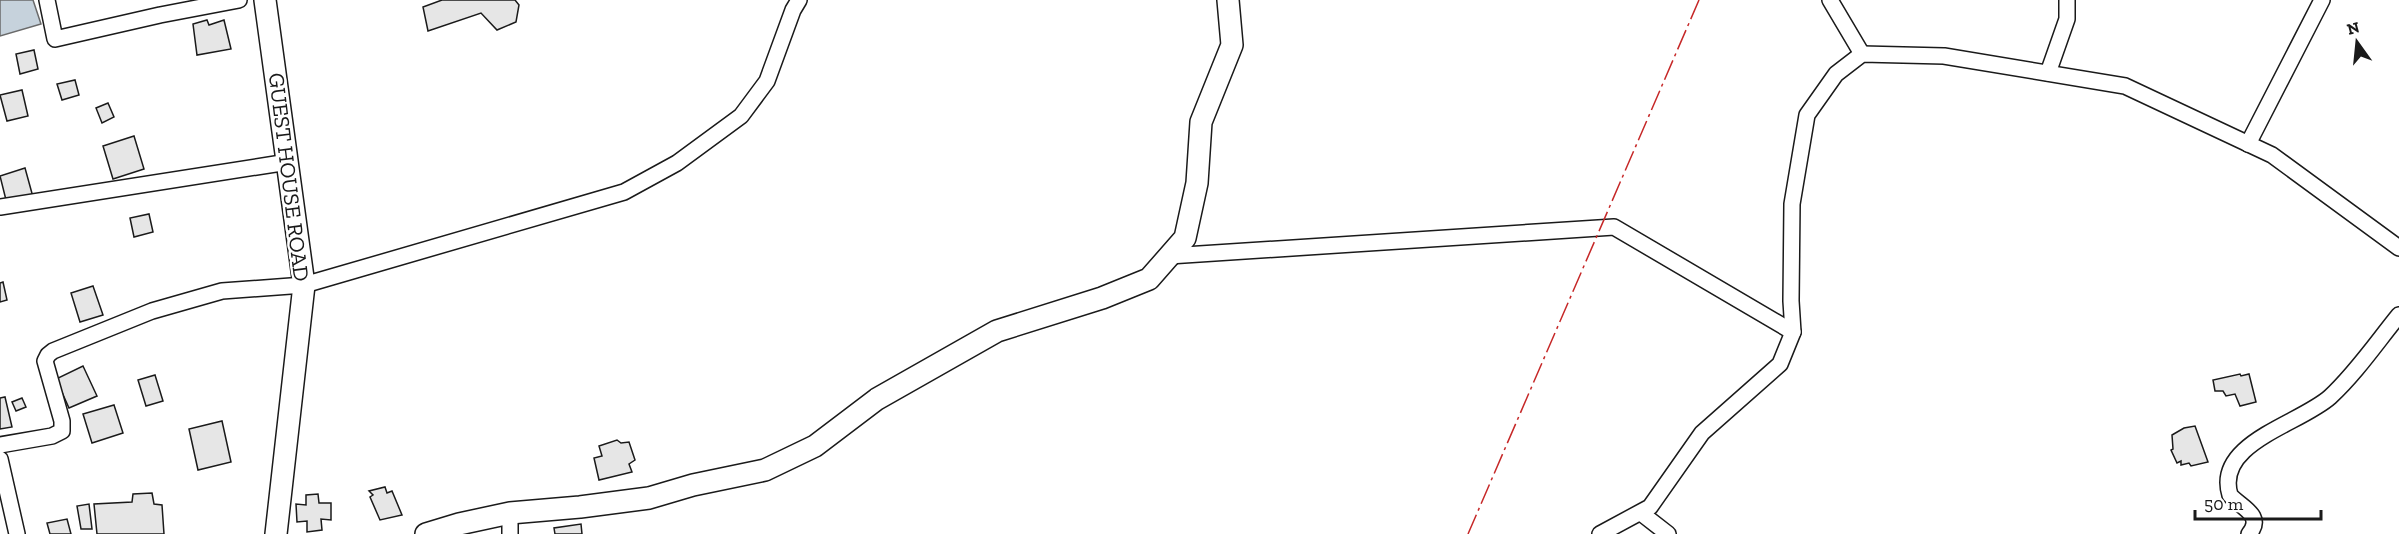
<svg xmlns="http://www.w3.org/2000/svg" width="2399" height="534" font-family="'Zilla Slab',serif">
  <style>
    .water { fill: #c6d2dc; stroke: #6a6a6a; stroke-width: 1.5 }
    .building { fill: #e6e6e6; stroke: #1a1a1a; stroke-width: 1.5 }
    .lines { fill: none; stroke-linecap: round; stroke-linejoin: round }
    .minor-casing { stroke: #1a1a1a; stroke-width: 18 }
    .secondary-casing { stroke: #1a1a1a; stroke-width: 24 }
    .minor { stroke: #fff; stroke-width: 15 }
    .secondary { stroke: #fff; stroke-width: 21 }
    .power { stroke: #c62828; stroke-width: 1.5; stroke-dasharray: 21 4.5 3 4.5; stroke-linecap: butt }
    .labels { text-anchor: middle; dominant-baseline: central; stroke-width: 4.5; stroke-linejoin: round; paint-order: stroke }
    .street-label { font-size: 22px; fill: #1a1a1a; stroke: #fff }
  </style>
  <rect width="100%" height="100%" fill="#fff"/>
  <polygon class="water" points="0,0 33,0 41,24 0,36"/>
  <g class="building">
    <polygon points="442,0 515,0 519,5 516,22 497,30 481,13 428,31 423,7"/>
    <polygon points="207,20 209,25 224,20 231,49 197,55 193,24"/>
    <polygon points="34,50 38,69 20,74 16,54"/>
    <polygon points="75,80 79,95 62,100 57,84"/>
    <polygon points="22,90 28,116 7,121 0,95"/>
    <polygon points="108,103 114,117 102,123 96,108"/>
    <polygon points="134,136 144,169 113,179 103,146"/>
    <polygon points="25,168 33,197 7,204 0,176"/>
    <polygon points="149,214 153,232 134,237 130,218"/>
    <polygon points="3,282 7,300 0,302 0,283"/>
    <polygon points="93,286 103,315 80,322 71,293"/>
    <polygon points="83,366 97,396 69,408 56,379"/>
    <polygon points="2240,374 2241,376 2249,374 2256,402 2240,406 2235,394 2226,396 2223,391 2215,391 2213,380"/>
    <polygon points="155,375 163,401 146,406 138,380"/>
    <polygon points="5,397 12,427 0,429 0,398"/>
    <polygon points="22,398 26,407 16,411 12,402"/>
    <polygon points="114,405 123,433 92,443 83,414"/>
    <polygon points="222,421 231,462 198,470 189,429"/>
    <polygon points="2195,426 2208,462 2191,466 2189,463 2181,465 2181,461 2177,463 2171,450 2173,449 2172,435 2184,428"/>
    <polygon points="617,440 621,443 629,442 635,460 629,464 632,472 599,480 594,458 602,456 599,446"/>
    <polygon points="385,487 387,493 392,491 402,515 380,520 370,497 373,495 369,491"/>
    <polygon points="152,493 154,504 162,505 164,534 97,534 94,504 132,502 133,494"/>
    <polygon points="318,494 319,503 331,503 331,520 321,519 322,530 307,532 307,521 297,522 296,504 306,505 306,495"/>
    <polygon points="89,504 92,529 81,529 77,506"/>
    <polygon points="67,519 71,534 50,534 47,523"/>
    <polygon points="581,524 582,534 555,534 554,528"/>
  </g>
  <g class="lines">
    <g class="minor-casing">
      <g id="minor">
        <polyline points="47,0 55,39 160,15 239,0"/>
        <polyline points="1830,0 1862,54"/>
        <polyline points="2048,73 2067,19 2067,0"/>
        <polyline points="2248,144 2322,0"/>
        <polyline points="0,207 288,162"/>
        <polyline points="1169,256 1614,227 1793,332"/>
        <polyline points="0,445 52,436 62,431 62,421 45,361 48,355 53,351 152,311 222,291 304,285 624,192 677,163 741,116 767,81 793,10 799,0"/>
        <polyline points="0,459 17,534"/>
        <polyline points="510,513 510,534"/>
        <polyline points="1641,513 1668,534"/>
        <polyline points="1600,534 1650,507 1702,433 1780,364 1793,332 1791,301 1792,204 1807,115 1836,74 1862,54 1944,56 2125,86 2272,155 2399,248"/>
        <path d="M 2249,534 C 2265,515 2240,507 2230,495 C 2214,443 2300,424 2330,397 C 2356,373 2377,342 2399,315"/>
      </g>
    </g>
    <g class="secondary-casing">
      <g id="secondary">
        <polyline points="265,0 304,285 276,534"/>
        <polyline points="426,534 459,524 510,513 580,507 649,498 693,485 765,470 815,446 877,399 997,331 1102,298 1149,279 1185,238 1197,183 1201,122 1232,45 1228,0"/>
      </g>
    </g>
    <use href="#minor" class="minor"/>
    <use href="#secondary" class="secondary"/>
    <polyline class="power" points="1468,534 1699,0"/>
  </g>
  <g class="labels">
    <g class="street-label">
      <text transform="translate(289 177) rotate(83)">GUEST HOUSE ROAD</text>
    </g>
  </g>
  <g transform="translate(2357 42) rotate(345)" stroke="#ffffff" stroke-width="4.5" paint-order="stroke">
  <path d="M0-4.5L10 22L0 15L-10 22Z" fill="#1a1a1a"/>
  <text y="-9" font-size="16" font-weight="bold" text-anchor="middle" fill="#1a1a1a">N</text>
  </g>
  <path d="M2195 510v9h126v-9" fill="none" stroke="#1a1a1a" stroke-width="3"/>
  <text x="2204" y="510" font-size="18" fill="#1a1a1a" stroke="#ffffff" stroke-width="4.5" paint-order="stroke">50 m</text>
</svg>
